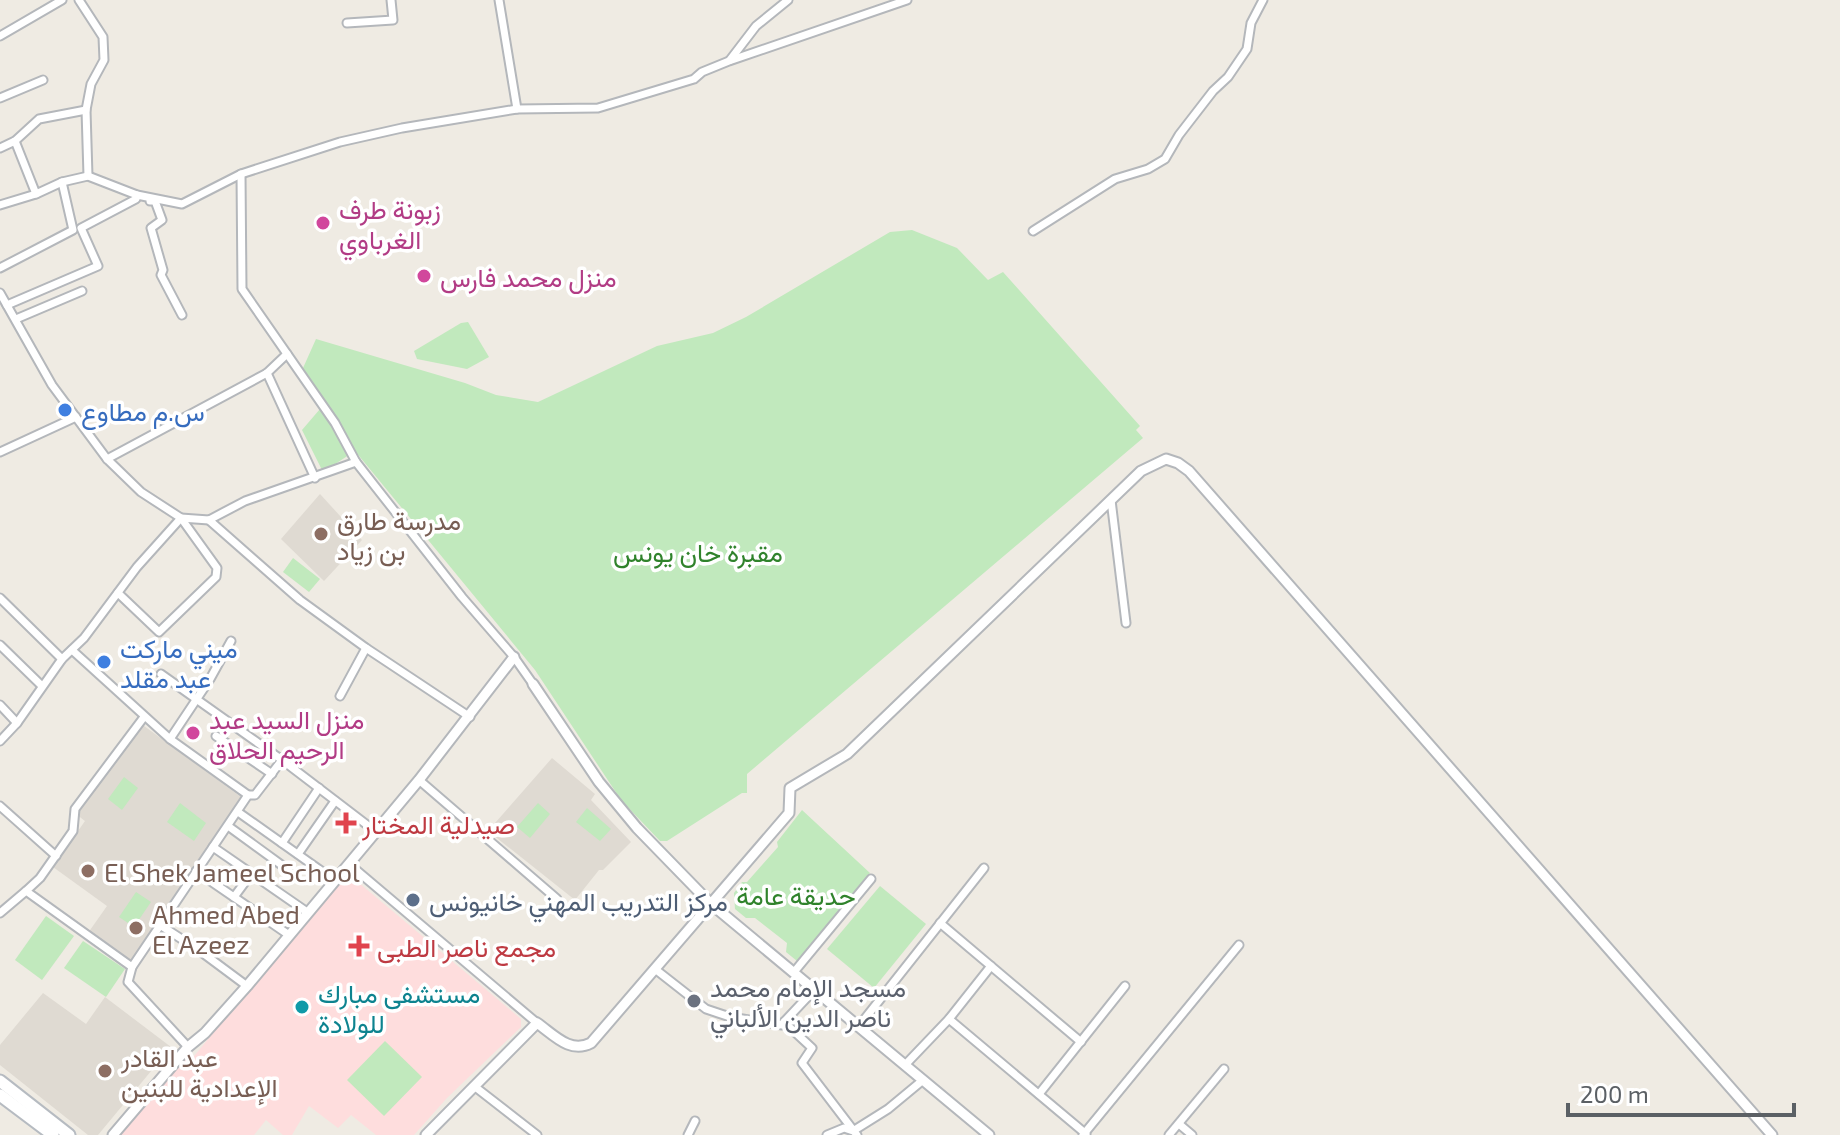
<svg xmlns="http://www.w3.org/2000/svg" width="1840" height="1135" font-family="'Exo 2',Vazirmatn,sans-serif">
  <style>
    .education { fill: #dfdad2 }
    .medical { fill: #fedddd }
    .green { fill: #c1e9bd }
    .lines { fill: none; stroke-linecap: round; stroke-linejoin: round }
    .minor-casing { stroke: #b4b7bb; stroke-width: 11 }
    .tertiary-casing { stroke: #b4b7bb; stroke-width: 13 }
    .secondary-casing { stroke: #b6bbc1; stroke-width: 15 }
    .minor { stroke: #fff; stroke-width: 7 }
    .tertiary { stroke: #fff; stroke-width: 9 }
    .secondary { stroke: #fff; stroke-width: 11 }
    .hotel-dot { fill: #d1479c; stroke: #fff; stroke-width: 3 }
    .shop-dot { fill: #3f7fe0; stroke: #fff; stroke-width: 3 }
    .education-dot { fill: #8d6e63; stroke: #fff; stroke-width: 3 }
    .health-dot { fill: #e0444e; stroke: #fff; stroke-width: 3 }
    .service-dot { fill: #5c6f8a; stroke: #fff; stroke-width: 3 }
    .worship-dot { fill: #6b7280; stroke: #fff; stroke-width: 3 }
    .culture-dot { fill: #0f9aa8; stroke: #fff; stroke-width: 3 }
    .labels { text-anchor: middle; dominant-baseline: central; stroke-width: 7; stroke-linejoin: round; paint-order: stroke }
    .hotel-label { font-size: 26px; fill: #b23c85; stroke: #fff; text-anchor: start }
    .shop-label { font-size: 26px; fill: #366cbe; stroke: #fff; text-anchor: start }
    .education-label { font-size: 26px; fill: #785e54; stroke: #fff; text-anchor: start }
    .park-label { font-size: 26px; fill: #30832c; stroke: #fff }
    .health-label { font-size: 26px; fill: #be3a42; stroke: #fff; text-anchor: start }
    .service-label { font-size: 26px; fill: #4e5e75; stroke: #fff; text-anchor: start }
    .worship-label { font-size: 26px; fill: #5b616d; stroke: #fff; text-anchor: start }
    .culture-label { font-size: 26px; fill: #0d838f; stroke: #fff; text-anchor: start }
  </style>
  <rect width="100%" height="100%" fill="#efebe3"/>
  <g class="education">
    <polygon points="320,494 362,540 324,581 281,539"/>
    <polygon points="140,723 241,797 130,963 88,933 107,906 53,867 85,821 76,814 77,810"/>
    <polygon points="552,758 595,794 591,800 631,842 603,870 599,870 575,900 488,831"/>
    <polygon points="43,993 86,1024 105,997 171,1047 98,1135 88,1135 0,1065 0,1045"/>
  </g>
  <polygon class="medical" points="346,872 521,1019 521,1027 447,1098 414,1135 376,1135 351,1115 338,1128 309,1106 292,1135 283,1135 266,1120 254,1135 108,1135 176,1050 190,1061"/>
  <g class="green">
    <polygon points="912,230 957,248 988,280 1003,272 1140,426 1136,430 1143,438 747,774 747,793 742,793 667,841 660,841 621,800 535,670 355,451 323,472 302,430 326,402 303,368 316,339 465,383 496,395 538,402 657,346 713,333 746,317 890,232"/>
    <polygon points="468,322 489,357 467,369 417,359 414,351 461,323"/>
    <polygon points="293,558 320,579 309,592 283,572"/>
    <polygon points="124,777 138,788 122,810 108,799"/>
    <polygon points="180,803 206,823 194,841 167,822"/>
    <polygon points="538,803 550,814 530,838 517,827"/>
    <polygon points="587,808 611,829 600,841 576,822"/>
    <polygon points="802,810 870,873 797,961 786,952 787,943 755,918 746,918 735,909 734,893 742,882 747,882 778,847 777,842"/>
    <polygon points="880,886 926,924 874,988 827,949"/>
    <polygon points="136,892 151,902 134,927 119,917"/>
    <polygon points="46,916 74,936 42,980 15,960"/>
    <polygon points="83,941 125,969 106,997 64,968"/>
    <polygon points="385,1041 422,1077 384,1116 347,1080"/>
  </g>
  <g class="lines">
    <g class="minor-casing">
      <g id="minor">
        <polyline points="79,0 103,37 104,60 91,84 86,110 88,176"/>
        <polyline points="499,0 517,109"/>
        <polyline points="347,23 393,20 391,0"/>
        <polyline points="0,36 62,0"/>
        <polyline points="730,60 756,26 788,0"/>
        <polyline points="0,98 43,80"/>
        <polyline points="15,141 36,194"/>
        <polyline points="0,148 15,141 39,119 86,110"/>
        <polyline points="241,174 242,289 335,423 356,462 462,597 514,657 533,684"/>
        <polyline points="150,201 155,201 162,220 151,228 163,270 161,275 182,315"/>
        <polyline points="0,205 36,194 62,182 88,176 137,195 182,204 241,174 340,142 402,128 517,109 598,108 694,79 702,72 729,61 907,0"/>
        <polyline points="1033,231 1115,179 1148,169 1165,159 1179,135 1213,91 1228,77 1247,49 1251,23 1263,0"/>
        <polyline points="0,268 73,230 62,182"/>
        <polyline points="0,293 52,385 107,459 141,492 181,518 217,568 216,577 159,632 118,593"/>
        <polyline points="7,305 98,266 81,228 136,199 137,195"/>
        <polyline points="16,319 82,291"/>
        <polyline points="267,373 315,478"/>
        <polyline points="0,452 76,417"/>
        <polyline points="107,459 267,373 287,354"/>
        <polyline points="1111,500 1126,623"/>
        <polyline points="209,520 300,600 366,648 470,717"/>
        <polyline points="0,598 62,659"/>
        <polyline points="0,645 42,686"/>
        <polyline points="72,650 170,739 248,795"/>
        <polyline points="161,674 282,760 375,831"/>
        <polyline points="340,696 366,648"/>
        <polyline points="0,705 17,723"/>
        <polyline points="216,736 272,774"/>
        <polyline points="170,739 210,679 231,641"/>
        <polyline points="0,741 17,723 62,659 84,638 137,567 181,518 209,520 245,501 356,462"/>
        <polyline points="419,780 557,899"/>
        <polyline points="0,806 56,856"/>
        <polyline points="238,812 334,880"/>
        <polyline points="228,826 287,869"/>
        <polyline points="282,843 319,788"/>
        <polyline points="213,847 307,912"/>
        <polyline points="298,854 335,801"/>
        <polyline points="349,864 537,1023"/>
        <polyline points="196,871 289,935"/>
        <polyline points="26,891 40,878 73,831 75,809 144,717"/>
        <polyline points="234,897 251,874"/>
        <polyline points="0,913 26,891 132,967"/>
        <polyline points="940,923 1081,1042"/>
        <polyline points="160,925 200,951 247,986"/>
        <polyline points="655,969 706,1009 730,1017 782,1025 784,1022 812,1048 802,1063 857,1135"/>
        <polyline points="794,972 871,879"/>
        <polyline points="949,1019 1086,1134"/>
        <polyline points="784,1022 815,989"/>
        <polyline points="859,1026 984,868"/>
        <polyline points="188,1047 128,982 132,967 248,795 255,795 282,760"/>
        <polyline points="905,1065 949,1019 991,966"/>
        <polyline points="474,1086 537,1135"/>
        <polyline points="1039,1094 1125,986"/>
        <polyline points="1179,1124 1192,1135"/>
        <polyline points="688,1135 695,1121"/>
        <polyline points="827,1135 844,1128 853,1131 888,1109 923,1080"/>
        <polyline points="1083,1135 1239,945"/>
        <polyline points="1169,1135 1224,1069"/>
      </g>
    </g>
    <g class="tertiary-casing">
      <g id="tertiary">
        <polyline points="533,684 599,782 637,828 710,903 989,1135"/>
        <polyline points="113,1135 188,1047 205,1033 247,986 419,780 514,657"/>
        <path d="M 426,1135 L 537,1023 C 554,1035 570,1054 591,1043 L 789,813 L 790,788 L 847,754 L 1141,471 L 1166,459 L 1178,463 L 1189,471 L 1772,1135"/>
      </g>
    </g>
    <g class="secondary-casing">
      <g id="secondary">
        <polyline points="0,1081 69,1135"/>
        <polyline points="0,1095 53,1135"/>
      </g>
    </g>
    <use href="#minor" class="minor"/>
    <use href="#tertiary" class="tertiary"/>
    <use href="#secondary" class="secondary"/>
  </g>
  <g class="hotel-dot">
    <circle cx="323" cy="223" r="8"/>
    <circle cx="424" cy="276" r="8"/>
    <circle cx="193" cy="733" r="8"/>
  </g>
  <g class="shop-dot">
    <circle cx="65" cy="410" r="8"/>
    <circle cx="104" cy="662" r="8"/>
  </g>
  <g class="education-dot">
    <circle cx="321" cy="534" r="8"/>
    <circle cx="88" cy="871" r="8"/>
    <circle cx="136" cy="928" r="8"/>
    <circle cx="105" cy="1071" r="8"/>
  </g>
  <g class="health-dot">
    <path d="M342 811h8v8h8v8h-8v8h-8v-8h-8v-8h8z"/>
    <path d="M355 934h8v8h8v8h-8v8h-8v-8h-8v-8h8z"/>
  </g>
  <circle class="service-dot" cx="413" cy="900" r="8"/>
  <circle class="worship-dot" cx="694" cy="1001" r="8"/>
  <circle class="culture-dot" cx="302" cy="1007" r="8"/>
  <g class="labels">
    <g class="hotel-label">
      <text x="339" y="208">زبونة طرف<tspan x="339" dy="30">الغرباوي</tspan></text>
      <text x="440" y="276">منزل محمد فارس</text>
      <text x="209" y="718">منزل السيد عبد<tspan x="209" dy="30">الرحيم الحلاق</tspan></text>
    </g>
    <g class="shop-label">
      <text x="81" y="410">س.م مطاوع</text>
      <text x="120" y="647">ميني ماركت<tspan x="120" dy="30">عبد مقلد</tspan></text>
    </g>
    <g class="education-label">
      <text x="337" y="519">مدرسة طارق<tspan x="337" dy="30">بن زياد</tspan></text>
      <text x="104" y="871">El Shek Jameel School</text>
      <text x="152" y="913">Ahmed Abed<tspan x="152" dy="30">El Azeez</tspan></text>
      <text x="121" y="1056">عبد القادر<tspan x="121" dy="30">الإعدادية للبنين</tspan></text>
    </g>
    <g class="park-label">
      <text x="698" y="551">مقبرة خان يونس</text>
      <text x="796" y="894">حديقة عامة</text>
    </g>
    <g class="health-label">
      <text x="362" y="823">صيدلية المختار</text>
      <text x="377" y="946">مجمع ناصر الطبى</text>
    </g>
    <g class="service-label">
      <text x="429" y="900">مركز التدريب المهني خانيونس</text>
    </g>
    <g class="worship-label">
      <text x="710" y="986">مسجد الإمام محمد<tspan x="710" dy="30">ناصر الدين الألباني</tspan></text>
    </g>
    <g class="culture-label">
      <text x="318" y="992">مستشفى مبارك<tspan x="318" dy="30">للولادة</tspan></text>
    </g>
  </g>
  <path d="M1568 1103v12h226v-12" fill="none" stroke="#5b6065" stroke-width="4"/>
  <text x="1580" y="1103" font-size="24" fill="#5b6065" stroke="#ffffff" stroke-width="6" paint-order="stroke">200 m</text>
</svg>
